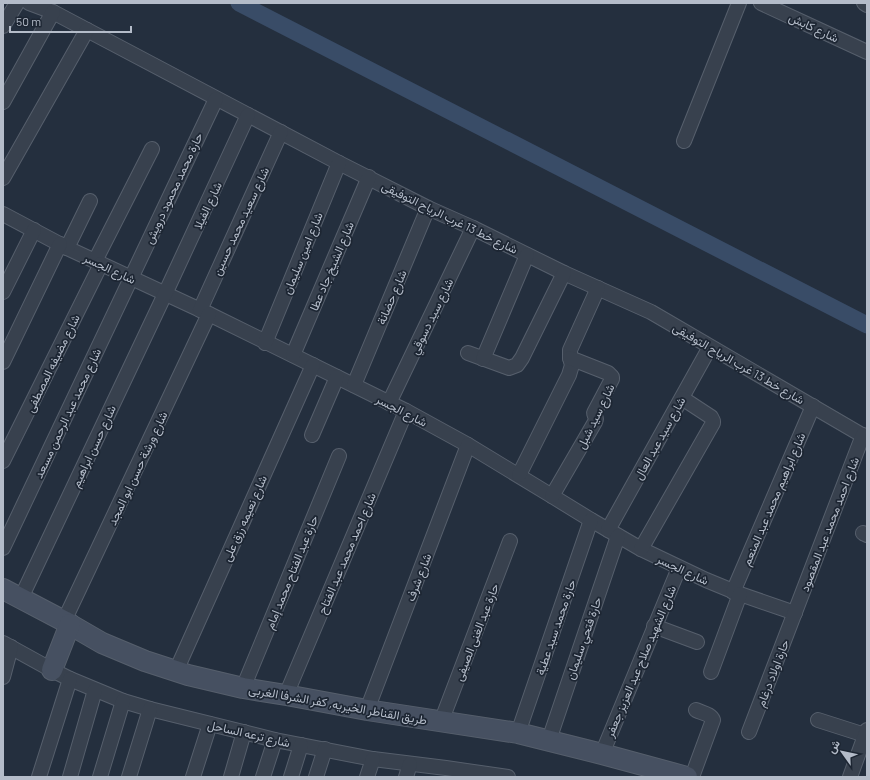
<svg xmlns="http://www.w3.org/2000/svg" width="870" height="780" font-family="Barlow,Vazirmatn,sans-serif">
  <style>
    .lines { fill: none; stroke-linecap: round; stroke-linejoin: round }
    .canal { stroke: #394c67; stroke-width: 17 }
    .street-casing { stroke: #565f6c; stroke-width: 16 }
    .secondary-casing { stroke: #565f6c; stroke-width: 22 }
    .street { stroke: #38414e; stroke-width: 14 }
    .secondary { stroke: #465061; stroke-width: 20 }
    .labels { text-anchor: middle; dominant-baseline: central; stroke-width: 3.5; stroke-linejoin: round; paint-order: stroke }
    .street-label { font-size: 12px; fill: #b4bcc9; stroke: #1d2633 }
  </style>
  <rect width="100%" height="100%" fill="#242f3e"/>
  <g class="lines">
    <polyline class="canal" points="239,3 867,325"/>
    <g class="street-casing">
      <g id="street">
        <polyline points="29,3 53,12 87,30 339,163 428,208 473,228 564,273 651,312 867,438"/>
        <polyline points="761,3 867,52"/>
        <polyline points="864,3 867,5"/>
        <polyline points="3,26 17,3"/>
        <polyline points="3,102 53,12"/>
        <polyline points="684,141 739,3"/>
        <polyline points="3,178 87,30"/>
        <polyline points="3,214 67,248 209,314 406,411 468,445 552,496 591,520 641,549 706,580 740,594 795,613"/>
        <polyline points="67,248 90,201"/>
        <polyline points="95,261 152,149"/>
        <polyline points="3,292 34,230"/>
        <polyline points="200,310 281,132"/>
        <polyline points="265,343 339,163"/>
        <polyline points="468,353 509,368 517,365 522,358 564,273"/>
        <polyline points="293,355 369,177"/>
        <polyline points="483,359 527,255"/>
        <polyline points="3,362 60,244"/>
        <polyline points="354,385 428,208"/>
        <polyline points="389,403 473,228"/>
        <polyline points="312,435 337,377"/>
        <polyline points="3,461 101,264"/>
        <polyline points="519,475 569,375 572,365 570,358 570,350 598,288"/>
        <polyline points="552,496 595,422 596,419 594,413 612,379 612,377 608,373 570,358"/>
        <polyline points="608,530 710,347"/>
        <polyline points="863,533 867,535"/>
        <polyline points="3,548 216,99"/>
        <polyline points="641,549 713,423 713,421 711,417 682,398"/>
        <polyline points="733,592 813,406"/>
        <polyline points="21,598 165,294 248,115"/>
        <polyline points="64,621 209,314"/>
        <polyline points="654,626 697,642"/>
        <polyline points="3,643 52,670 70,679 123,701 150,709 275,740 373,759 446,768 508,777"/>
        <polyline points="176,671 313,365"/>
        <polyline points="711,672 740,594"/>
        <polyline points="3,677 11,647"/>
        <polyline points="243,688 339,456"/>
        <polyline points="286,695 406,411"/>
        <polyline points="367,710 468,445"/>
        <polyline points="818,720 865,735"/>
        <polyline points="441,722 510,541"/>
        <polyline points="749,732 863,435"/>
        <polyline points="518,733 591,520"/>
        <polyline points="549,740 618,536"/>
        <polyline points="602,754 679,568"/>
        <polyline points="39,777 70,679"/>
        <polyline points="70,777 95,690"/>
        <polyline points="100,777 123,701"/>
        <polyline points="129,777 150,709"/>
        <polyline points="193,777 210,724"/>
        <polyline points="231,777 244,732"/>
        <polyline points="263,777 275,740"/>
        <polyline points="291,777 301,745"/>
        <polyline points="316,777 325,749"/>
        <polyline points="367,777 373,759"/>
        <polyline points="406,777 410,764"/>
        <path d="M 692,777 L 713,720 C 711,714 702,713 696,710"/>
        <polyline points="850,777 867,730"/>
      </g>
    </g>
    <g class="secondary-casing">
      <g id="secondary">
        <polyline points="3,589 64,621 102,643 145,661 188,675 243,688 286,695 367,710 518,733 602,754 687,777"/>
        <polyline points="52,670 70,624"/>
      </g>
    </g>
    <use href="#street" class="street"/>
    <use href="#secondary" class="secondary"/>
  </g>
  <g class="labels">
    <g class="street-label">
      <text transform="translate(814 27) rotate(25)">شارع كابش</text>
      <text transform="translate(173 188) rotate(-65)">حارة محمد محمود درويش</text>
      <text transform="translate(207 205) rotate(-65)">شارع الفيلا</text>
      <text transform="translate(450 217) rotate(26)">شارع خط 13 غرب الرياح التوفيقى</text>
      <text transform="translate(240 221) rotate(-65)">شارع سعيد محمد حسين</text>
      <text transform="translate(302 253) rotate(-68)">شارع امين سليمان</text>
      <text transform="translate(331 266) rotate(-67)">شارع الشيخ جاد عطا</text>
      <text transform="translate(110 268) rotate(25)">شارع الجسر</text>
      <text transform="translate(391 297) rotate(-67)">شارع حضانة</text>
      <text transform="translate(431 316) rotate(-64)">شارع سيد دسوقي</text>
      <text transform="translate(52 363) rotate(-64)">شارع مضيفه المصطفى</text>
      <text transform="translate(739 363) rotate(30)">شارع خط 13 غرب الرياح التوفيقى</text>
      <text transform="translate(402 410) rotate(27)">شارع الجسر</text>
      <text transform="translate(67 413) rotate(-65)">شارع محمد عبد الرحمن مسعد</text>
      <text transform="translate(595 416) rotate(-64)">شارع سيد شبل</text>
      <text transform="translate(659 438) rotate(-61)">شارع سيد عبد العال</text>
      <text transform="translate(93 446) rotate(-65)">شارع حسن ابراهيم</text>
      <text transform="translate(137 468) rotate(-65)">شارع ورشة حسن ابو المجد</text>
      <text transform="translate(773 499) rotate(-67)">شارع ابراهيم محمد عبد المنعم</text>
      <text transform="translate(244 518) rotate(-66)">شارع نعيمه رزق على</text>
      <text transform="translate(829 524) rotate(-69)">شارع احمد محمد عبد المقصود</text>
      <text transform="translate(346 553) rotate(-67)">شارع احمد محمد عبد الفتاح</text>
      <text transform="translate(683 569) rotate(25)">شارع الجسر</text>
      <text transform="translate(291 572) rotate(-68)">حارة عبد الفتاح محمد إمام</text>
      <text transform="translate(418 577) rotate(-69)">شارع شرف</text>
      <text transform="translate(555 627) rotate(-71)">حارة محمد سيد عطية</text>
      <text transform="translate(476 632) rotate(-69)">حارة عبد الغنى الصيفى</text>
      <text transform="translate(583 638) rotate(-71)">حارة فتحي سليمان</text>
      <text transform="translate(640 661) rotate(-67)">شارع الشهيد صلاح عبد العزيز جعفر</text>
      <text transform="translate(772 673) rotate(-69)">حارة اولاد درغام</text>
      <text transform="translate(338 704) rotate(10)">طريق القناطر الخيريه, كفر الشرفا الغربى</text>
      <text transform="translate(249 733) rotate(13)">شارع ترعه الساحل</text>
    </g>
  </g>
  <rect width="870" height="780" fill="none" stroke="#b4bcc9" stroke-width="8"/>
  <g transform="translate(842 752) rotate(303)" stroke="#1d2633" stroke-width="3" paint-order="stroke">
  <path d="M0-3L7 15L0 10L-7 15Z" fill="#b4bcc9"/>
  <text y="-6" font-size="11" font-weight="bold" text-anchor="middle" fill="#b4bcc9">ش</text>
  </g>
  <path d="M10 26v6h121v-6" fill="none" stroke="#b4bcc9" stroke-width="2"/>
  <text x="16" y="26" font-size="12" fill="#b4bcc9" stroke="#1d2633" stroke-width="3" paint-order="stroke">50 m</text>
</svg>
